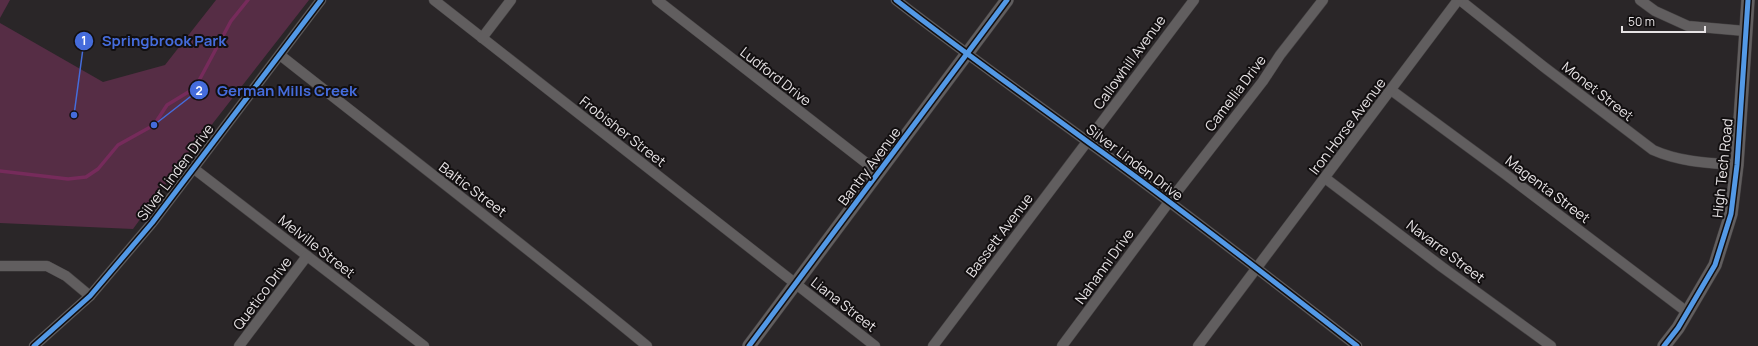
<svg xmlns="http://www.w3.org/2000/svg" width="1758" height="346" font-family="Manrope,sans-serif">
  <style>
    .green { fill: #562d45 }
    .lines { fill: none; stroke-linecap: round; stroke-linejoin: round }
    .stream { stroke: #762b5b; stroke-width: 3.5 }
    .minor-casing { stroke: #454243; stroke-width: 11 }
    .tertiary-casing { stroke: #454243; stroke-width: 14 }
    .minor { stroke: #615e5f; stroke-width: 10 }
    .tertiary { stroke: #615e5f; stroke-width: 13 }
    .cycleway-casing { stroke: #120f10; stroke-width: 8 }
    .cycleway { stroke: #5399e6; stroke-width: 5 }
    .labels { text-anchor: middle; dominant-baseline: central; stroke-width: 4; stroke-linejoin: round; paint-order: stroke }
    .street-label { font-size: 14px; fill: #e7e3e5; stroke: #120f10 }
    .leader { fill: none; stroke: #456cdb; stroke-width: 1.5 }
    .callout-dot { fill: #456cdb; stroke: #120f10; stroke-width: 1.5 }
    .mark-label { font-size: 12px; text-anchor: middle; font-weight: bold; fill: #fff }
    .callout-label { font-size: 15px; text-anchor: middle; font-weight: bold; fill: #456cdb; stroke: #120f10; stroke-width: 4; stroke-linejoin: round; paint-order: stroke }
  </style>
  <rect width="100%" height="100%" fill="#2a2628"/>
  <g class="green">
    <polygon points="0,0 10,0 0,18"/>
    <polygon points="216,0 309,0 192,150 191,149 133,229 0,223 0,23 103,82 165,65"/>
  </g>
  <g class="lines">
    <polyline class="stream" points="0,171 68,179 86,177 98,169 118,145 154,125 167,105 195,88 231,21 248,0"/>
    <g class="minor-casing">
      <g id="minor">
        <polyline points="434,0 875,346"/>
        <polyline points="657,0 879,173"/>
        <path d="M 896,0 C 959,49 1024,95 1088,142 C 1179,207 1268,277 1357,346"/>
        <path d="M 1460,0 L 1544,67 L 1653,150 C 1680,162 1708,163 1737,165"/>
        <polyline points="1640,0 1655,11 1688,26 1745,31"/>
        <polyline points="482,38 511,0"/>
        <path d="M 280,55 C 403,152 527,247 647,346"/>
        <polyline points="1391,90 1505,174 1687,312"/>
        <polyline points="193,168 424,346"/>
        <polyline points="1325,178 1442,267 1551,346"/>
        <polyline points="0,266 47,266 66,276 90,296"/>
        <polyline points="34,346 90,296 152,223 321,0"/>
        <polyline points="239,346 307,256"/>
        <polyline points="933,346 1194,0"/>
        <polyline points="1062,346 1169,202 1263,81 1280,55 1323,0"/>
        <polyline points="1198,346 1458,0"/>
      </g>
    </g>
    <g class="tertiary-casing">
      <g id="tertiary">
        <polyline points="749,346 1007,0"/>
        <polyline points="1664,346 1678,328 1715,265 1731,214 1737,165 1748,0"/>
      </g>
    </g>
    <use href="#minor" class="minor"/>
    <use href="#tertiary" class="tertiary"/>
    <g class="cycleway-casing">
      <g id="cycleway">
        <path d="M 896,0 C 959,49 1024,95 1088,142 C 1179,207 1268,277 1357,346"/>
        <polyline points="34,346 90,296 152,223 321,0"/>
        <polyline points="749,346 1007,0"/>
        <polyline points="1664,346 1678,328 1715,265 1731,214 1737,165 1748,0"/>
      </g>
    </g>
    <use href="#cycleway" class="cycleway"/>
  </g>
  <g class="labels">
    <g class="street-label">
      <text transform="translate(1129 62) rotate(-54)">Callowhill Avenue</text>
      <text transform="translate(776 76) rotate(38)">Ludford Drive</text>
      <text transform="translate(1598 91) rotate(38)">Monet Street</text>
      <text transform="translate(1235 93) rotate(-53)">Camellia Drive</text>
      <text transform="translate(1347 126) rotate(-53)">Iron Horse Avenue</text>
      <text transform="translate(623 131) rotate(38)">Frobisher Street</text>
      <text transform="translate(1135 162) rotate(37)">Silver Linden Drive</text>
      <text transform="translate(869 166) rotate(-53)">Bantry Avenue</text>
      <text transform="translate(1722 168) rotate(-84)">High Tech Road</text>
      <text transform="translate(175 172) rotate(-53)">Silver Linden Drive</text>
      <text transform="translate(473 189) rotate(37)">Baltic Street</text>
      <text transform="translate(1548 189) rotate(37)">Magenta Street</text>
      <text transform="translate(999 235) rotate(-53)">Bassett Avenue</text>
      <text transform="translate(317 246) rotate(38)">Melville Street</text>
      <text transform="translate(1446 251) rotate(37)">Navarre Street</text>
      <text transform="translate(1104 266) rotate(-54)">Nahanni Drive</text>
      <text transform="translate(262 293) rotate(-53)">Quetico Drive</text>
      <text transform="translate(844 304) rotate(38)">Liana Street</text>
    </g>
  </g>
  <path class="leader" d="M74 115L84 41M154 125L199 90"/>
  <g class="callout-dot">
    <circle cx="74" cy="115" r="4"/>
    <circle cx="154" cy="125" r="4"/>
    <circle cx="84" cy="41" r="10"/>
    <circle cx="199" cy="90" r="10"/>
  </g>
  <g class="mark-label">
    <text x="84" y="45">1</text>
    <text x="199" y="95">2</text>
  </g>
  <g class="callout-label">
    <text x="164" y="46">Springbrook Park</text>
    <text x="287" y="96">German Mills Creek</text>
  </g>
  <path d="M1622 26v6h83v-6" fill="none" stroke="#e7e3e5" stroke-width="2"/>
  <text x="1628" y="26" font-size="12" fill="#e7e3e5" stroke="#120f10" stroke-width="3" paint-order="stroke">50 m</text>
</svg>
